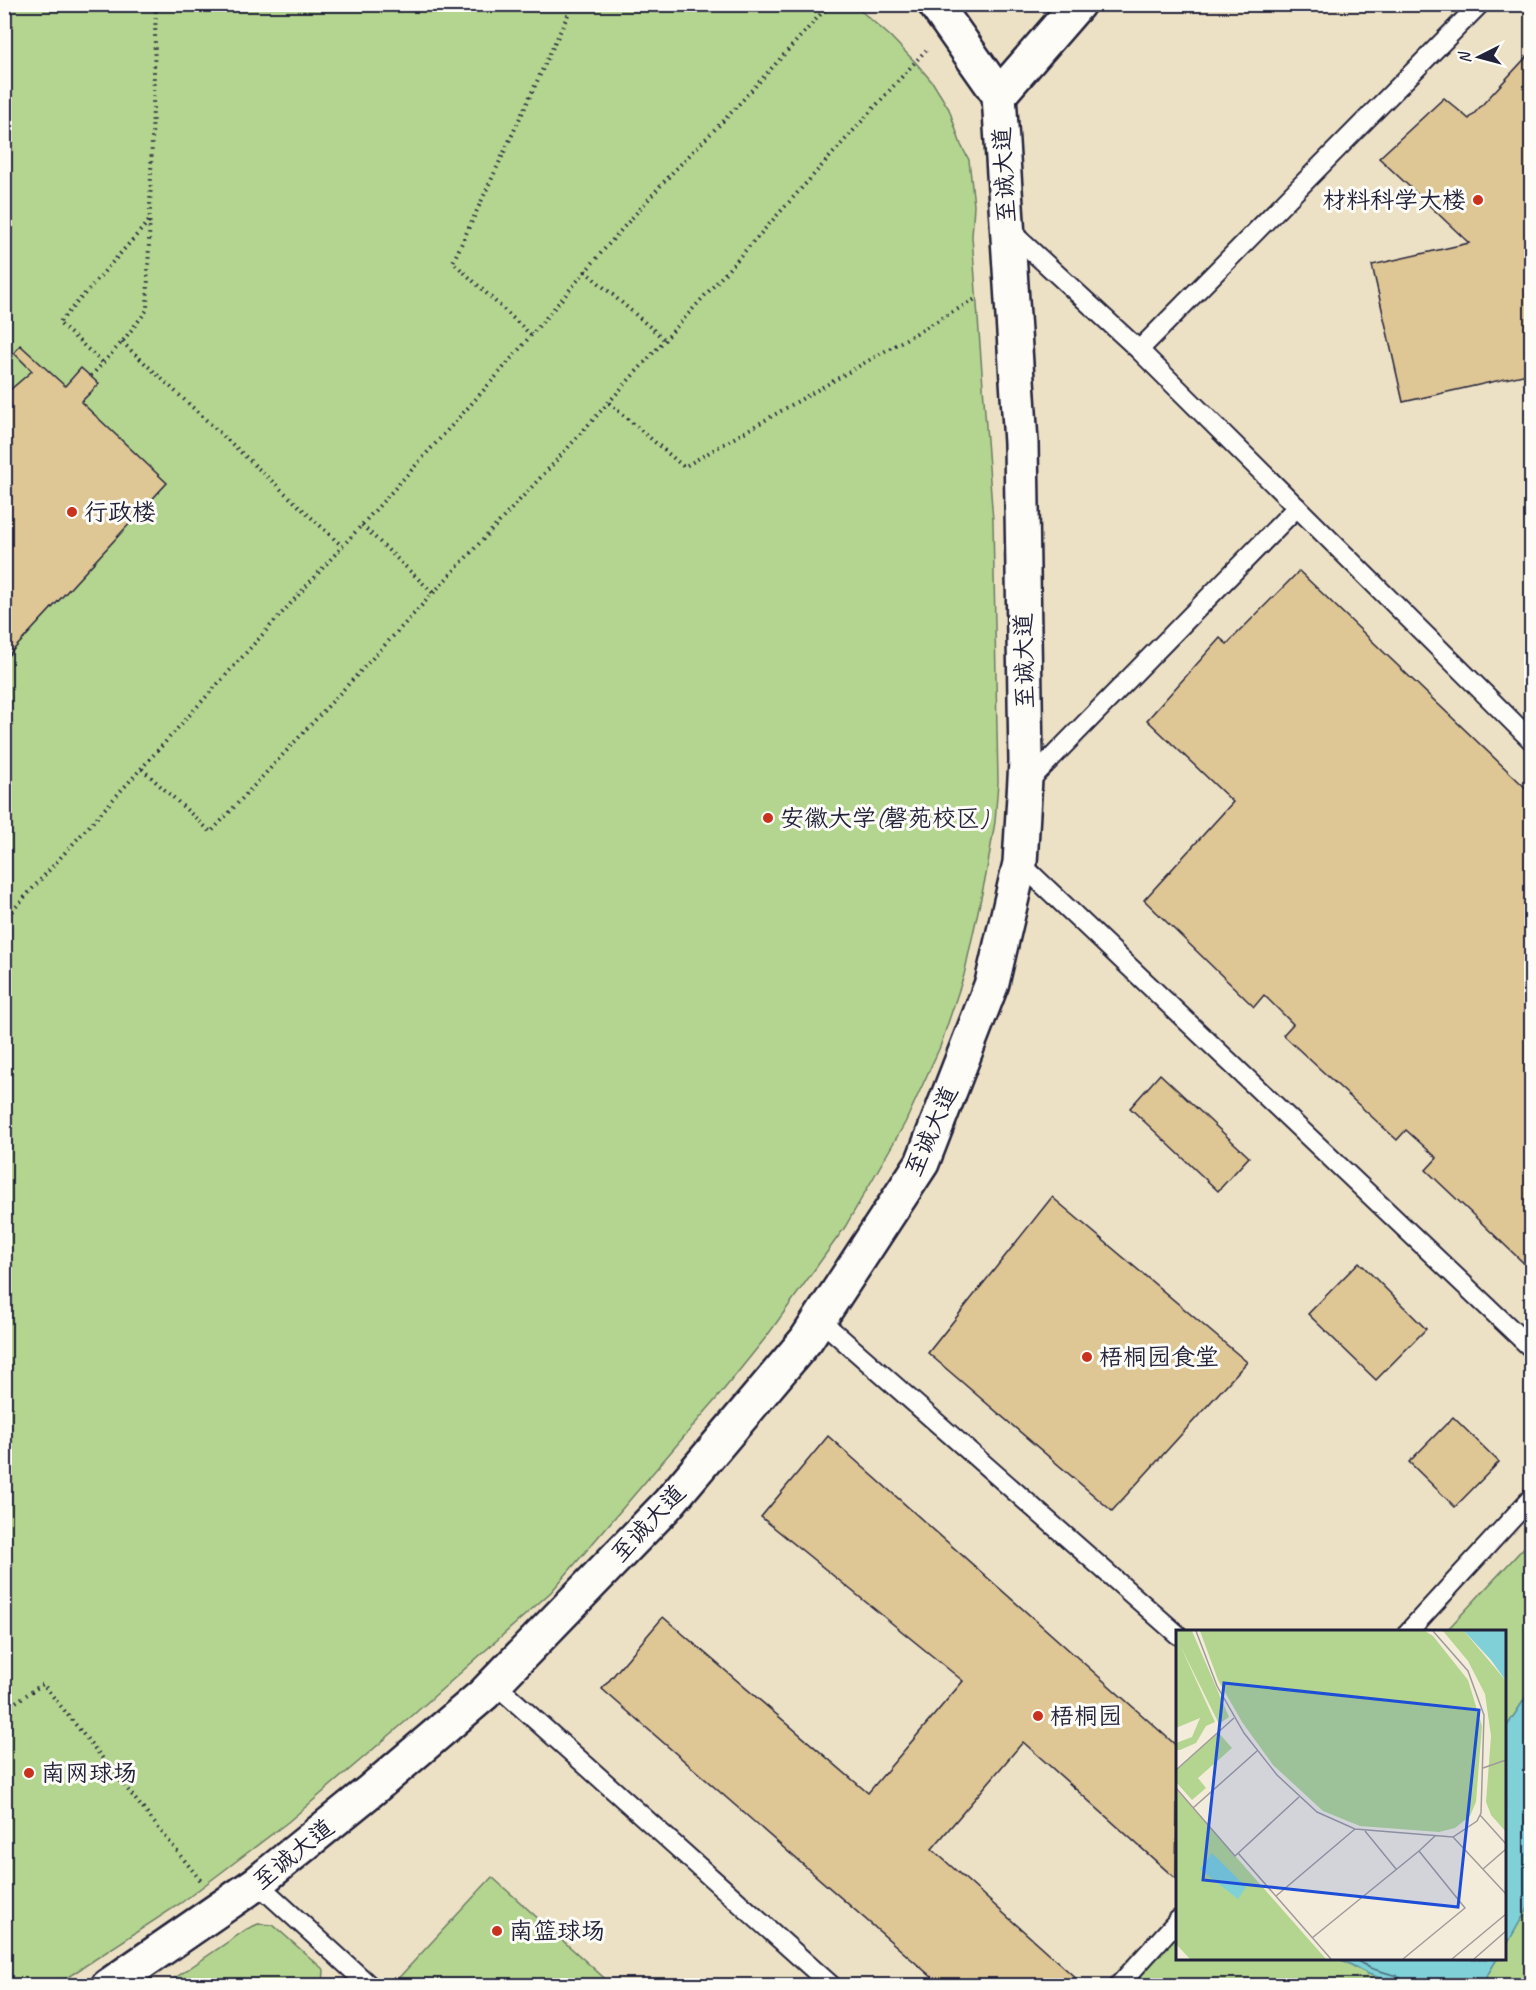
<svg xmlns="http://www.w3.org/2000/svg" width="1536" height="1990" font-family="Caveat,'LXGW WenKai TC',sans-serif">
  <style>
    .built { fill: #ede1c5; fill-rule: evenodd }
    .green { fill: #b4d58f; stroke: #6b7c65; stroke-width: 1.5 }
    .water { fill: #7fd0d7; stroke: #5a8a99; stroke-width: 1.5 }
    .lines { fill: none; stroke-linecap: round; stroke-linejoin: round }
    .shore { stroke: #476879; stroke-width: 1.5 }
    .building { fill: #dec695; stroke: #22223b; stroke-width: 1.5 }
    .service-casing { stroke: #22223b; stroke-width: 22 }
    .minor-casing { stroke: #22223b; stroke-width: 38 }
    .path { stroke: #22223b; stroke-width: 4; stroke-dasharray: 1.5 4.5; stroke-linecap: butt }
    .service { stroke: #fdfcf7; stroke-width: 18 }
    .minor { stroke: #fdfcf7; stroke-width: 33 }
    .poi-dot { fill: #c8321e; stroke: #fdfcf7; stroke-width: 2 }
    .labels { text-anchor: middle; dominant-baseline: central; stroke-width: 6; stroke-linejoin: round; paint-order: stroke }
    .street-label { font-size: 24px; fill: #22223b; stroke: #fdfcf7 }
    .poi-label { font-size: 24px; fill: #22223b; stroke: #fdfcf7; text-anchor: start }
    .inset-road { fill: none; stroke: #a09b9a; stroke-width: 1.5 }
    .view { fill: #1d4ed8; fill-opacity: 0.15; stroke: #1d4ed8; stroke-width: 3 }
    .inset-edge { fill: none; stroke: #22223b; stroke-width: 3 }
  </style>
  <rect width="100%" height="100%" fill="#f4ecda"/>
  <filter id="ink" filterUnits="userSpaceOnUse"><feTurbulence type="fractalNoise" baseFrequency=".0167" numOctaves="2"/><feDisplacementMap in="SourceGraphic" scale="12" xChannelSelector="R" yChannelSelector="G"/><feConvolveMatrix kernelMatrix="1 2 1 2 8 2 1 2 1" color-interpolation-filters="sRGB"/></filter>
  <g filter="url(#ink)">
    <path class="built" d="M 5,5 L 1531,5 L 1531,1985 L 5,1986 ZM 1178,1632 L 1504,1632 L 1504,1958 L 1178,1958 Z"/>
    <g class="green">
      <polygon points="5,5 854,5 890,36 917,64 933,83 949,109 961,145 969,160 974,205 972,237 993,521 998,782 995,822 986,875 964,975 940,1047 905,1123 845,1227 767,1336 717,1398 551,1592 412,1716 288,1822 181,1903 56,1985 5,1986"/>
      <polygon points="1531,1540 1531,1985 1127,1986 1177,1930 1178,1958 1504,1958 1504,1632 1446,1631"/>
      <polygon points="492,1877 612,1985 392,1985"/>
      <polygon points="258,1924 273,1925 324,1970 323,1985 165,1985 247,1929"/>
    </g>
    <g class="water">
      <polygon points="1531,1689 1531,1902 1505,1948 1505,1729"/>
      <polygon points="1340,1959 1497,1959 1481,1986 1402,1985 1368,1974"/>
    </g>
    <g class="lines">
      <polyline class="shore" points="1352,1958 1370,1968 1397,1976 1403,1980 1404,1986"/>
    </g>
    <g class="building">
      <polygon points="1532,51 1532,373 1403,402 1372,265 1469,243 1379,158 1444,98 1469,119"/>
      <polygon points="20,345 65,386 81,368 99,384 81,402 167,483 4,660 4,383 11,389 32,371 14,353"/>
      <polygon points="1299,571 1532,794 1532,1271 1426,1170 1437,1158 1406,1130 1397,1140 1283,1035 1293,1024 1264,995 1254,1007 1144,900 1233,802 1147,720 1220,638 1227,644"/>
      <polygon points="1160,1074 1249,1157 1218,1191 1130,1108"/>
      <polygon points="1052,1197 1247,1362 1112,1511 928,1353"/>
      <polygon points="1359,1262 1426,1329 1376,1380 1308,1314"/>
      <polygon points="1453,1417 1499,1462 1455,1507 1409,1462"/>
      <polygon points="828,1436 1178,1747 1176,1879 1023,1742 932,1849 1078,1980 1073,1986 942,1986 602,1689 663,1617 868,1793 963,1681 761,1517"/>
    </g>
    <g class="lines">
      <g class="service-casing">
        <g id="service">
          <polyline points="1008,229 1139,350 1480,4"/>
          <polyline points="1139,350 1532,741"/>
          <polyline points="1026,784 1297,507"/>
          <polyline points="1020,863 1532,1349"/>
          <polyline points="819,1319 1178,1635"/>
          <polyline points="1408,1632 1532,1497"/>
          <polyline points="494,1683 832,1986"/>
          <polyline points="257,1883 370,1986"/>
          <polyline points="1118,1986 1178,1920"/>
        </g>
      </g>
      <g class="minor-casing">
        <g id="minor">
          <polyline points="999,95 1078,4"/>
          <polyline points="108,1986 257,1883 370,1791 484,1694 668,1504 806,1340 922,1163 992,983 1020,863 1026,762 1021,443 999,95 935,4"/>
        </g>
      </g>
      <g class="path">
        <polyline points="585,271 665,340"/>
        <polyline points="531,335 453,262 573,4"/>
        <polyline points="122,342 342,546"/>
        <polyline points="102,362 59,323 149,221"/>
        <polyline points="91,376 122,342 147,310 156,4"/>
        <polyline points="609,403 684,467 977,298"/>
        <polyline points="362,525 433,593"/>
        <polyline points="142,769 211,832 555,462 926,50"/>
        <polyline points="4,920 493,380 607,246 671,174 729,115 830,4"/>
        <polyline points="11,1705 43,1684 201,1881"/>
      </g>
      <use href="#service" class="service"/>
      <use href="#minor" class="minor"/>
    </g>
  </g>
  <g class="poi-dot">
    <circle cx="1478" cy="200" r="6"/>
    <circle cx="72" cy="512" r="6"/>
    <circle cx="768" cy="818" r="6"/>
    <circle cx="1087" cy="1357" r="6"/>
    <circle cx="1038" cy="1716" r="6"/>
    <circle cx="29" cy="1773" r="6"/>
    <circle cx="497" cy="1931" r="6"/>
  </g>
  <g class="labels">
    <g class="street-label">
      <text transform="translate(1004 175) rotate(-93)">至诚大道</text>
      <text transform="translate(1024 661) rotate(-91)">至诚大道</text>
      <text transform="translate(931 1131) rotate(-66)">至诚大道</text>
      <text transform="translate(648 1523) rotate(-47)">至诚大道</text>
      <text transform="translate(293 1854) rotate(-39)">至诚大道</text>
    </g>
    <g class="poi-label">
      <text x="1466" y="200" text-anchor="end">材料科学大楼</text>
      <text x="84" y="512">行政楼</text>
      <text x="780" y="818">安徽大学(磬苑校区)</text>
      <text x="1099" y="1357">梧桐园食堂</text>
      <text x="1050" y="1716">梧桐园</text>
      <text x="41" y="1773">南网球场</text>
      <text x="509" y="1931">南篮球场</text>
    </g>
  </g>
  <g transform="translate(1176 1630)">
    <rect width="330" height="330" fill="#f4ecda"/>
    <path d="M 0,1 L 16,1 L 53,87 L 43,94 L 4,15 L 39,92 L 30,96 L 20,113 L 4,120 L 0,120 L 0,113 L 16,107 L 24,88 L 0,98 ZM 24,1 L 249,1 L 257,6 L 292,50 L 306,96 L 300,172 L 294,186 L 279,198 L 263,202 L 184,196 L 147,181 L 97,135 L 66,92 L 42,50 ZM 267,1 L 288,1 L 330,51 L 330,202 L 315,185 L 310,172 L 315,106 L 309,64 L 292,31 ZM 42,102 L 56,118 L 22,148 L 30,158 L 16,170 L 0,152 L 0,140 ZM 0,159 L 61,228 L 150,329 L 14,329 L 0,314 Z" fill="#b4d58f"/>
    <path d="M 288,1 L 330,1 L 330,51 L 315,30 ZM 36,223 L 70,257 L 62,269 L 24,239 Z" fill="#7fd0d7"/>
    <path class="inset-road" d="M 20,1 L 41,56 L 68,103 L 101,145 L 141,182 L 179,199 L 277,207 L 301,191 L 305,183 L 308,85 L 292,41 L 257,1M 307,138 L 330,130M 0,140 L 58,88M 0,158 L 59,226 L 123,167M 17,178 L 81,121M 304,185 L 330,214M 189,201 L 220,239M 277,207 L 330,264M 62,223 L 155,329M 307,239 L 330,219M 100,266 L 179,199M 136,308 L 243,221M 227,329 L 289,278 L 243,221 L 259,206M 276,329 L 330,284M 298,329 L 330,301"/>
    <path class="view" d="M 48,53 L 303,80 L 282,277 L 27,250 Z"/>
    <rect width="330" height="330" class="inset-edge"/>
  </g>
  <rect width="1536" height="1990" fill="none" stroke="#fdfcf7" stroke-width="24"/>
  <rect x="12" y="12" width="1512" height="1966" fill="none" stroke="#22223b" stroke-width="2" filter="url(#ink)"/>
  <g transform="translate(1479 57) rotate(264)" stroke="#fdfcf7" stroke-width="4.5" paint-order="stroke">
  <path d="M0-4.5L10 22L0 15L-10 22Z" fill="#22223b"/>
  <text y="-9" font-size="16" font-weight="bold" text-anchor="middle" fill="#22223b">N</text>
  </g>
</svg>
